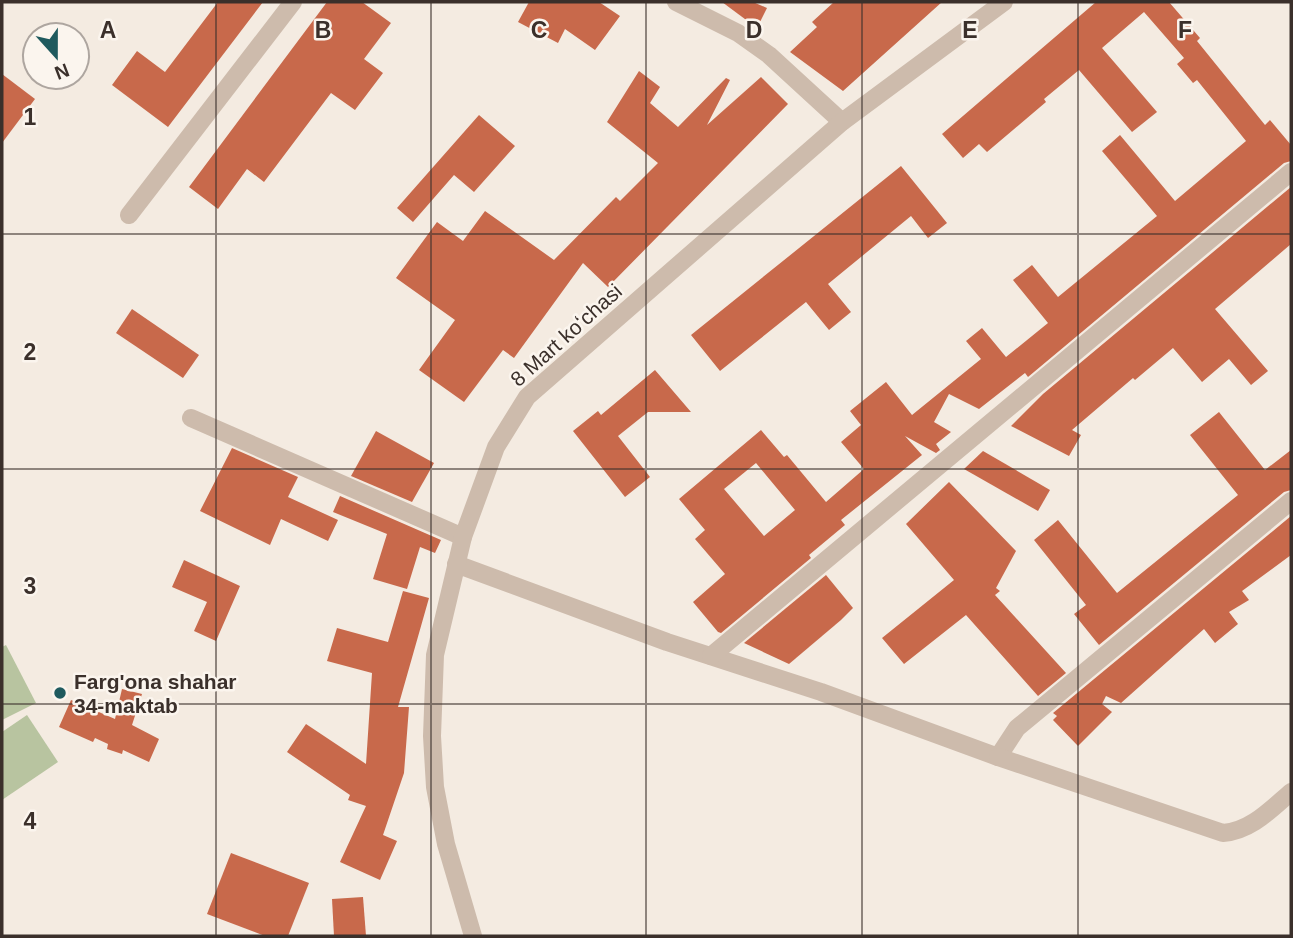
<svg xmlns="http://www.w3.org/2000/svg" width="1293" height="938" font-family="Helvetica,sans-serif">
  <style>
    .green { fill: #b8c4a0 }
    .building { fill: #c8694b; fill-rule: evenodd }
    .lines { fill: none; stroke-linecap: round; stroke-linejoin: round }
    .minor { stroke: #cdbbac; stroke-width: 18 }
    .grid { fill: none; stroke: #3b302b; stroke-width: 2; stroke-opacity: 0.55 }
    .poi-dot { fill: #1f5a5e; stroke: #fbf5ee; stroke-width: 2.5 }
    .labels { text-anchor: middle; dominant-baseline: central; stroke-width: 5; stroke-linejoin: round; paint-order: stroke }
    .street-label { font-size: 21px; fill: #3b302b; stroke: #fbf5ee }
    .poi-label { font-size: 21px; font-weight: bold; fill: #3b302b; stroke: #fbf5ee; text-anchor: start }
    .grid-label { font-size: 23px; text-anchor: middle; font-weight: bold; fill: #3b302b; stroke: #fbf5ee; stroke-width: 5; stroke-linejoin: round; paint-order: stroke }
  </style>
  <rect width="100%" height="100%" fill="#f4ebe1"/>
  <g class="green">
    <polygon points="6,645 36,703 2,720 2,647"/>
    <polygon points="27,715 58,762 2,800 2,732"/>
  </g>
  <g class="building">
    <polygon points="218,2 263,2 168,127 112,85 137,51 165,72"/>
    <polygon points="327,2 362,2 391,23 364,59 383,73 355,110 331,93 264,182 247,169 218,209 189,187"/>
    <polygon points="529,2 599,2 620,16 595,50 565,29 558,43 518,22"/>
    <polygon points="722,2 753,2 767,8 757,28"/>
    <polygon points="834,2 942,2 843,91 790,52 817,27 812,22"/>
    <path d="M 1096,2 L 1169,2 L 1200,38 L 1197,41 L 1265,125 L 1270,120 L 1291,145 L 1291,161 L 1284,163 L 1028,377 L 1025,373 L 979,409 L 949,394 L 934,422 L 951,432 L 936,444 L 940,450 L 936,453 L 905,436 L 922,455 L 841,520 L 845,525 L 809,555 L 811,558 L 721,633 L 718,632 L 693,602 L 725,574 L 695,539 L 705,530 L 679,499 L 761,430 L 784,457 L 787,455 L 826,502 L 864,469 L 841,442 L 861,425 L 850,411 L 886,382 L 912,415 L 981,359 L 966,341 L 982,328 L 1006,357 L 1048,323 L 1013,280 L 1032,265 L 1058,297 L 1157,216 L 1102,151 L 1120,135 L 1175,201 L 1246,141 L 1197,80 L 1193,83 L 1177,64 L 1184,58 L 1144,12 L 1102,48 L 1157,112 L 1132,132 L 1079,70 L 1044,99 L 1046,102 L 987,152 L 979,144 L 963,158 L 942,134 ZM 756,463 L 795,510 L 764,536 L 724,489 Z"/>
    <polygon points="639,71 660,87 650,103 678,127 726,78 730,80 707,125 761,77 788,104 608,287 583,263 514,358 503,350 464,402 419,370 455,320 396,278 437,222 463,241 485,211 554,260 616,197 620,201 658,163 607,122"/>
    <polygon points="2,74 35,99 2,143"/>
    <polygon points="479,115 515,146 474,192 454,175 413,222 397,208"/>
    <polygon points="901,166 947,223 928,238 911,216 828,284 851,312 829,330 806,302 720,371 691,335"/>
    <polygon points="1291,187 1291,244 1215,309 1268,371 1251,385 1229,359 1202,382 1173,348 1135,380 1133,378 1072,430 1081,435 1069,456 1011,426 1043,394"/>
    <polygon points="132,309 199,355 183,378 116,333"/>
    <polygon points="655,370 691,412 648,412 618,436 650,477 625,497 573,431 598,411 601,415"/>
    <polygon points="1219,412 1265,470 1291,450 1291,490 1284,492 1099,645 1074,614 1086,605 1034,540 1058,520 1117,593 1238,495 1190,435"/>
    <polygon points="376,431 434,463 412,502 351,476"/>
    <polygon points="232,448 298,477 288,497 338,520 328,541 281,519 270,545 200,511"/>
    <polygon points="983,451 1050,490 1038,511 964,469"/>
    <polygon points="949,482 1016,551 996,588 1000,591 995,595 1066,673 1038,696 966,615 904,664 882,638 954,580 906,524"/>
    <polygon points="340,496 441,540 435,553 420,547 407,589 373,579 387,534 333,512"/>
    <polygon points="1291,516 1291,555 1242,591 1249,600 1229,612 1238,624 1215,643 1204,629 1121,703 1106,696 1102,704 1112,712 1078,746 1053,720 1057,716 1053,713"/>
    <polygon points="184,560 240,586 216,641 194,631 207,602 172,587"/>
    <polygon points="826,575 853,608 841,620 789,664 744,643"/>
    <polygon points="403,591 429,598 398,707 409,707 404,773 383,835 397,841 380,880 340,862 366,806 348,800 350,795 287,752 306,724 366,764 372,673 327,661 337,628 388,642"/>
    <polygon points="122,689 142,694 132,725 159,739 149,762 123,750 122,754 107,749 108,744 95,738 93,742 59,727 71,700 115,719"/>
    <polygon points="231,853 309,883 288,936 265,936 207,914"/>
    <polygon points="363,897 366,936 334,936 332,899"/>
  </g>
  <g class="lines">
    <g class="minor">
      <polyline points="676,2 738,33 769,55 842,122"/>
      <polyline points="129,215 293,2"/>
      <polyline points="191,418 463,537"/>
      <polyline points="456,564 667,642 821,692 998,757 1017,728 1291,501"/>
      <polyline points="711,656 1291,172"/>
      <path d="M 998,757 L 1223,833 C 1251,831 1271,809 1291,792"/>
      <polyline points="473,936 446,844 435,787 432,736 435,655 463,537 496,447 527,397 842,122 1004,2"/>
    </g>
  </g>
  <path class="grid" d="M 216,2 L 216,936M 431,2 L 431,936M 646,2 L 646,936M 862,2 L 862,936M 1078,2 L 1078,936M 2,234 L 1291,234M 2,469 L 1291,469M 2,704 L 1291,704"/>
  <circle class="poi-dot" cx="60" cy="693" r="7"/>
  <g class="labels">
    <g class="street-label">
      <text transform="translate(566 335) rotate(-42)">8 Mart koʻchasi</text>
    </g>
    <g class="poi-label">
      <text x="74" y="681">Farg'ona shahar<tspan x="74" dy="24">34-maktab</tspan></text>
    </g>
  </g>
  <g class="grid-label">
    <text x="108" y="38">A</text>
    <text x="323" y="38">B</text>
    <text x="539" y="38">C</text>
    <text x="754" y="38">D</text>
    <text x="970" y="38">E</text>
    <text x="1185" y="38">F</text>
    <text x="30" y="125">1</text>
    <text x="30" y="360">2</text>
    <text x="30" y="594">3</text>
    <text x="30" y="829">4</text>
  </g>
  <rect width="1293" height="938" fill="none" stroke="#3b302b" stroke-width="7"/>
  <g transform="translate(56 56) rotate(159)"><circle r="33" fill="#fbf5ee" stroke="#aea6a0" stroke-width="2"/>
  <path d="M0-5L12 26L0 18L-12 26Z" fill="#1f5a5e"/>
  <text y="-10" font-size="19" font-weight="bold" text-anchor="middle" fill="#3b302b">N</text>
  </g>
</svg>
